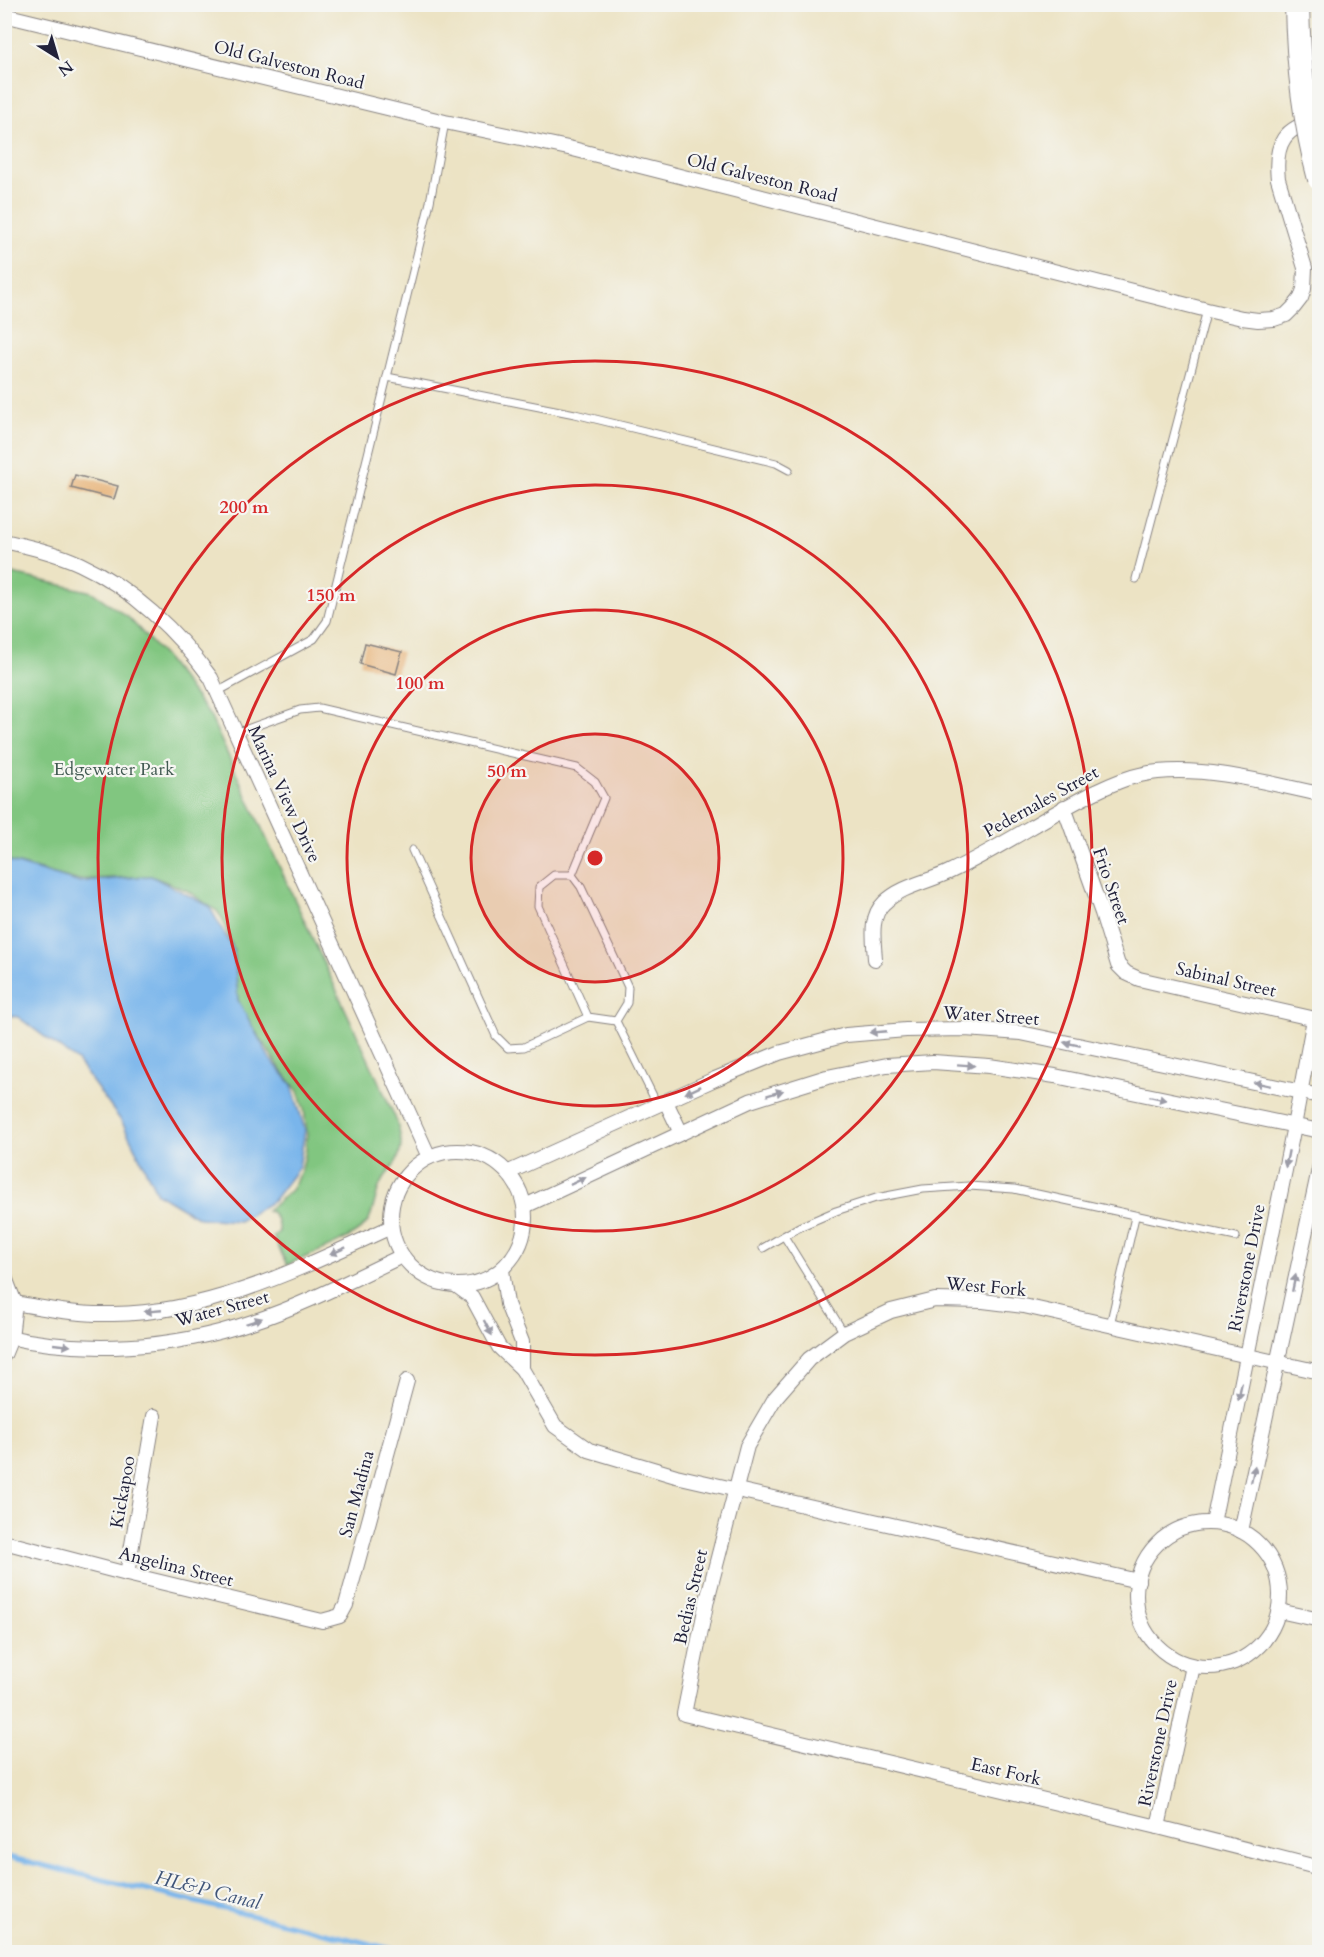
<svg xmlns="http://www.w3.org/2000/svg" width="1324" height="1957" font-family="Cardo,serif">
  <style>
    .green { fill: #81c680; stroke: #52745e; stroke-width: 1.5 }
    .water { fill: #79b5eb; stroke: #4e6c93; stroke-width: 1.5 }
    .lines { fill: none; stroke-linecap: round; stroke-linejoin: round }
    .stream { stroke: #79b5eb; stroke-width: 5 }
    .building { fill: #e7b277 }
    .lane-casing { stroke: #878280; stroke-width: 9 }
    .street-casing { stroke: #878280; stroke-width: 16 }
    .lane { stroke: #fff; stroke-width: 7 }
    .street { stroke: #fff; stroke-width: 14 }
    .highway-bridge-casing { stroke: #878280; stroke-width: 26; stroke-linecap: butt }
    .highway-bridge { stroke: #fff; stroke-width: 24 }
    .oneway { fill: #9c9ca7 }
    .ring { fill: none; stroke: #d62828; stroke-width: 3 }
    .labels { text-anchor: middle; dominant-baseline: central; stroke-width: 4.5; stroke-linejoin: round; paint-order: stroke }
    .street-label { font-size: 18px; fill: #22223b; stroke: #f6f6f2 }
    .park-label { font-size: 18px; fill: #435b53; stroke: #f6f6f2 }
    .water-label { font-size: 20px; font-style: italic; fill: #405579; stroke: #f6f6f2 }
    .centre { fill: #d62828; stroke: #f6f6f2; stroke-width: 3 }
    .ring-label { font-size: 18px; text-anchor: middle; font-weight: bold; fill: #d62828; stroke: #f6f6f2; stroke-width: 4.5; stroke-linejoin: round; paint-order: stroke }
  </style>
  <rect width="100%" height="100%" fill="#f6f6f2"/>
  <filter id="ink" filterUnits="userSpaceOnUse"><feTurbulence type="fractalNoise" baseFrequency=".0167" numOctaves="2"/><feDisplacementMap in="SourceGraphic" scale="12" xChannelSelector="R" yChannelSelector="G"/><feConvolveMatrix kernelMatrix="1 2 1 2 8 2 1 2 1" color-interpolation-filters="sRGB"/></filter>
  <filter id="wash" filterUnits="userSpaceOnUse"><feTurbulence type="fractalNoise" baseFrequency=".008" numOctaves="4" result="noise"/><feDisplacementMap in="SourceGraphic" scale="24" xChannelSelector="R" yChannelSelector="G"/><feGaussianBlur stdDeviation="1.35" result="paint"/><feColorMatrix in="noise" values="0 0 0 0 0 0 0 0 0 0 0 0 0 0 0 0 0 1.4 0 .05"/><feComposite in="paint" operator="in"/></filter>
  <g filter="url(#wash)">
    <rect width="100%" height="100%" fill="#ece3c4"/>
    <path class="green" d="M 4,572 L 92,592 L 129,618 L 164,656 L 210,716 L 395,1117 C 400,1133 405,1146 396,1162 C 392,1169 386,1174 382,1181 C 375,1193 375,1209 368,1221 C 358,1238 306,1256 287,1265 L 273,1236 L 279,1232 L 277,1220 L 272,1212 L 267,1211 L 291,1190 L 302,1169 L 306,1150 L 307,1132 L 304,1109 L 298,1091 L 280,1068 L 254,1029 L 238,1000 L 234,951 L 222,918 L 217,911 L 186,890 L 151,876 L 76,880 L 5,860 Z"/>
    <polygon class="water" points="4,860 77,882 151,876 209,906 234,951 238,1000 269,1057 292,1085 305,1130 299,1167 273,1201 239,1221 199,1218 157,1193 122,1122 77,1061 18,1017 5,1015"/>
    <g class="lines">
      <polyline class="stream" points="4,1856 404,1952"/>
    </g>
    <g id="blocks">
      <g class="building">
        <polygon points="75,475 118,486 114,499 71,488"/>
        <polygon points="365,643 402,652 396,674 360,664"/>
      </g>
    </g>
  </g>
  <g filter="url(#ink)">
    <use href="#blocks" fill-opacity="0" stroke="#878280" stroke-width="1.5"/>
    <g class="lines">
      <g class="lane-casing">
        <g id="lane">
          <polyline points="387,377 575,414 776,463 789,470"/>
          <polyline points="1136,579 1207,310"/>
          <polyline points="217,692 314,639 327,621 430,202 445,122"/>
          <polyline points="236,733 300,710 319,708 577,768 595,782 604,798 572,875"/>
          <polyline points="412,850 496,1036 508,1048 524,1047 588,1017"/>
          <polygon points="554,875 572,875 581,887 628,987 627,1003 616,1021 588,1017 538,906 539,887"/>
          <polyline points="616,1021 658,1106"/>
          <polyline points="784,1236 844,1333"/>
          <polyline points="763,1248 799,1227 836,1211 876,1198 923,1189 969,1186 1014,1189 1236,1237"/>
          <polyline points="1110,1325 1135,1217"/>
        </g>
      </g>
      <g class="street-casing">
        <g id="street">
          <path d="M 4,15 L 445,122 L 573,149 L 1207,310 L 1242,318 L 1258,320 L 1274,319 L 1286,315 L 1294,307 L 1301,298 L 1304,289 L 1305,268 L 1278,179 C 1274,143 1284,127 1320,119"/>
          <path d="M 4,541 C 30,547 56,553 80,564 C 132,588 178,632 211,678 L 429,1157"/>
          <polyline points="1064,807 1102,913 1118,965 1126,973 1139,979 1320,1020"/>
          <path d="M 875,959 C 874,941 869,917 884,903 C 901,886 928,882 949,872 C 999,849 1044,817 1093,793 C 1114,783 1134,774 1158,772 C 1212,767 1267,783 1320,794"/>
          <polyline points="666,1102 681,1133"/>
          <circle cx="458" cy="1218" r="67"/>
          <polyline points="509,1172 715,1079 779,1053 846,1035 906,1030 965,1029 1021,1033 1320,1096"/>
          <polyline points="525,1206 750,1101 827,1077 887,1065 933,1062 989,1066 1055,1076 1320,1131"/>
          <polyline points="502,1270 507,1304 522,1342 522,1369"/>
          <polyline points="4,1275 15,1303 11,1338 4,1355"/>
          <polyline points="457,1286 472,1297 499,1347 522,1369 555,1426 589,1450 676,1476 1138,1581"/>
          <path d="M 4,1301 C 41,1308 76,1315 113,1314 C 212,1313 303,1267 391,1227"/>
          <path d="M 4,1336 C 85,1355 173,1349 252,1322 C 304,1305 353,1279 402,1256"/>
          <polyline points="1320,1372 1024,1306 983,1301 935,1300 891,1311 844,1333 809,1359 775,1398 747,1446 707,1600 684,1714 1158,1827 1320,1868"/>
          <polyline points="1213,1523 1294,1126 1314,1019"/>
          <circle cx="1208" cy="1595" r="72"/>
          <polyline points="1241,1531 1320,1165"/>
          <polyline points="4,1542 127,1574 322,1621 340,1616 346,1605 407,1381"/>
          <polyline points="127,1574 154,1416"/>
          <polyline points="1279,1611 1320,1620"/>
          <polyline points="1158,1827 1193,1666"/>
        </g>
      </g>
      <use href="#lane" class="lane"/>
      <use href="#street" class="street"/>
      <g class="highway-bridge-casing">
        <path id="highway-bridge" d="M 1297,4 C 1298,62 1305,123 1320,179"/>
      </g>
      <use href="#highway-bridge" class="highway-bridge"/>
    </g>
    <defs><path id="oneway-solid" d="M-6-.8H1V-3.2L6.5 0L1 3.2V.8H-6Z" transform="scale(1.5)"/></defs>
    <g class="oneway">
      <use href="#oneway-solid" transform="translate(878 1032) rotate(175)"/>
      <use href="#oneway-solid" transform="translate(1072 1044) rotate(-168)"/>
      <use href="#oneway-solid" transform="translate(966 1065) rotate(4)"/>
      <use href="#oneway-solid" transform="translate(1262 1084) rotate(-168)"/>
      <use href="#oneway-solid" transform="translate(693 1090) rotate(155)"/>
      <use href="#oneway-solid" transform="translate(775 1093) rotate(-17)"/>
      <use href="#oneway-solid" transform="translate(1158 1098) rotate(12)"/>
      <use href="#oneway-solid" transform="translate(1287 1159) rotate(101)"/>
      <use href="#oneway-solid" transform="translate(578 1181) rotate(-25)"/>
      <use href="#oneway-solid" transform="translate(338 1251) rotate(156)"/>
      <use href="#oneway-solid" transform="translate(1294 1283) rotate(-78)"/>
      <use href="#oneway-solid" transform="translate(153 1311) rotate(175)"/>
      <use href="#oneway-solid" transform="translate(254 1321) rotate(-19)"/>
      <use href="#oneway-solid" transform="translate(488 1328) rotate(62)"/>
      <use href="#oneway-solid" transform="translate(62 1345) rotate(6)"/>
      <use href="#oneway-solid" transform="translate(1240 1391) rotate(102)"/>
      <use href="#oneway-solid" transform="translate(1253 1474) rotate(-78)"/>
    </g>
  </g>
  <circle cx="595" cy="858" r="124" fill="#d62828" fill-opacity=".12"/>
  <g class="ring">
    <circle cx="595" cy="858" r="124"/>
    <circle cx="595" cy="858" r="248"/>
    <circle cx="595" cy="858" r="373"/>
    <circle cx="595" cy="858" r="497"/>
  </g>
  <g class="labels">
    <g class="street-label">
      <text transform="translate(289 65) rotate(14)">Old Galveston Road</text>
      <text transform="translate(762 178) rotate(14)">Old Galveston Road</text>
      <text transform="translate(284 794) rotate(65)">Marina View Drive</text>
      <text transform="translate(1041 802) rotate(-29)">Pedernales Street</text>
      <text transform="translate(1111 886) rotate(71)">Frio Street</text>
      <text transform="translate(1226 980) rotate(13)">Sabinal Street</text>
      <text transform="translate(991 1016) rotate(4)">Water Street</text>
      <text transform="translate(1247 1268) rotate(-79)">Riverstone Drive</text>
      <text transform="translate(986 1287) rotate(5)">West Fork</text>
      <text transform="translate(222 1309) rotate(-15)">Water Street</text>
      <text transform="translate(123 1492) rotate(-80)">Kickapoo</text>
      <text transform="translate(357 1494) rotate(-75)">San Madina</text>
      <text transform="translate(176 1567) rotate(14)">Angelina Street</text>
      <text transform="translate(691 1597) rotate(-77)">Bedias Street</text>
      <text transform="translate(1158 1743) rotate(-78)">Riverstone Drive</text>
      <text transform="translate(1006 1772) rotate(13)">East Fork</text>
    </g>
    <g class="park-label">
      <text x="114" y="769">Edgewater Park</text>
    </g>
    <g class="water-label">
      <text transform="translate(208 1890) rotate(14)">HL&amp;P Canal</text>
    </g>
  </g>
  <circle cx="595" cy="858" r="9" class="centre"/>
  <g class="ring-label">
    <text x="244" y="513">200 m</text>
    <text x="331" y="601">150 m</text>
    <text x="420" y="689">100 m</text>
    <text x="507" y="777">50 m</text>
  </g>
  <rect width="1324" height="1957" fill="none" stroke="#f6f6f2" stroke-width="24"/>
  <g transform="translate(57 57) rotate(143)" stroke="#f6f6f2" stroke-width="4.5" paint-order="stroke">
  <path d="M0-4.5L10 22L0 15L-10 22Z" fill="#22223b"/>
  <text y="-9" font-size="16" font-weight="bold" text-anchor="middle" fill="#22223b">N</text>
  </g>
</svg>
